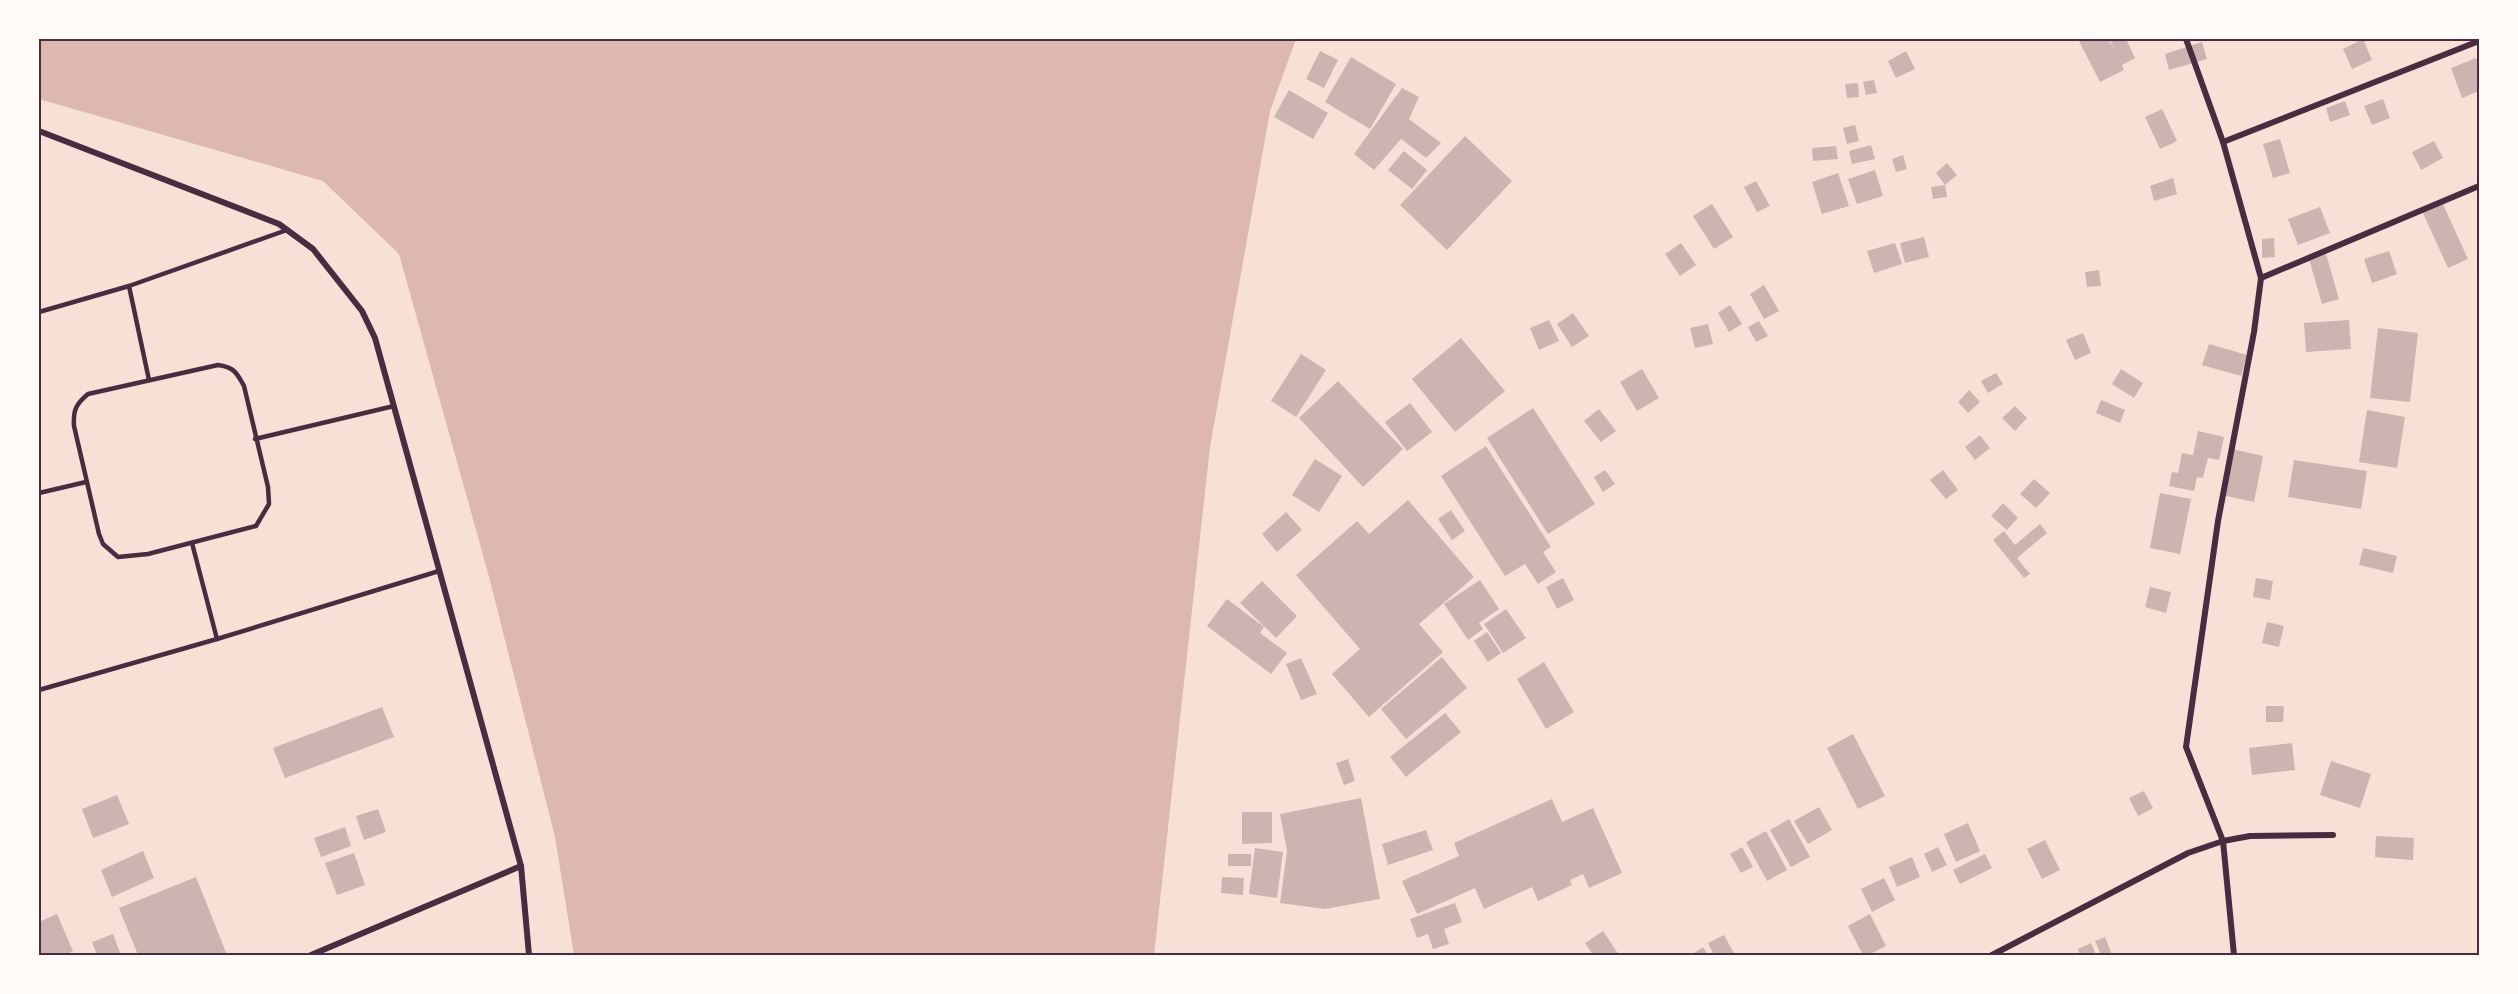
<svg xmlns="http://www.w3.org/2000/svg" width="2518" height="994" font-family="'Roboto Condensed',sans-serif">
  <style>
    .water { fill: #dcb8b0 }
    .building { fill: #ccb4b1 }
    .lines { fill: none; stroke-linecap: round; stroke-linejoin: round }
    .service { stroke: #4a2c40; stroke-width: 4.5 }
    .minor { stroke: #4a2c40; stroke-width: 6 }
    .neatline { fill: none; stroke: #4a2c40; stroke-width: 2 }
  </style>
  <rect width="100%" height="100%" fill="#f7e1d7"/>
  <polygon class="water" points="39,39 1296,39 1270,111 1210,447 1154,955 574,955 555,837 488,573 399,254 323,181 39,99"/>
  <g class="building">
    <polygon points="2078,39 2109,39 2117,55 2110,39 2126,39 2135,58 2122,65 2124,70 2100,82"/>
    <polygon points="2363,39 2372,60 2352,69 2343,49"/>
    <polygon points="2202,42 2207,59 2169,70 2165,54"/>
    <polygon points="1320,51 1338,60 1324,88 1306,79"/>
    <polygon points="1906,51 1915,69 1896,78 1888,61"/>
    <polygon points="1351,57 1396,84 1370,129 1325,102"/>
    <polygon points="2476,58 2479,66 2479,91 2462,98 2451,68"/>
    <polygon points="1874,80 1877,93 1866,95 1863,82"/>
    <polygon points="1858,83 1859,97 1847,98 1845,84"/>
    <polygon points="1402,88 1419,97 1409,119 1441,143 1426,158 1401,139 1374,170 1354,154"/>
    <polygon points="1289,90 1328,113 1313,139 1274,117"/>
    <polygon points="2383,99 2390,118 2372,125 2364,106"/>
    <polygon points="2345,101 2350,115 2330,122 2326,108"/>
    <polygon points="2162,109 2177,141 2160,149 2145,117"/>
    <polygon points="1855,125 1859,141 1847,144 1843,128"/>
    <polygon points="1465,136 1512,181 1447,250 1400,205"/>
    <polygon points="2280,139 2290,173 2273,178 2263,144"/>
    <polygon points="2434,141 2443,158 2421,170 2412,152"/>
    <polygon points="1871,145 1875,159 1852,164 1849,151"/>
    <polygon points="1836,146 1838,159 1813,161 1812,148"/>
    <polygon points="1404,151 1427,170 1412,189 1388,170"/>
    <polygon points="1903,155 1907,169 1896,172 1892,159"/>
    <polygon points="1947,163 1957,175 1945,185 1936,173"/>
    <polygon points="1875,170 1883,196 1857,204 1848,179"/>
    <polygon points="1838,173 1849,206 1822,214 1812,182"/>
    <polygon points="2173,178 2177,194 2154,201 2150,186"/>
    <polygon points="1756,181 1770,206 1757,212 1744,187"/>
    <polygon points="1945,185 1947,197 1933,199 1931,187"/>
    <polygon points="2442,202 2468,259 2448,268 2422,211"/>
    <polygon points="1712,204 1733,237 1714,249 1693,216"/>
    <polygon points="2320,207 2330,233 2298,245 2288,219"/>
    <polygon points="1924,237 1929,257 1905,263 1900,243"/>
    <polygon points="2274,238 2275,257 2262,258 2262,239"/>
    <polygon points="1681,243 1696,265 1680,276 1665,254"/>
    <polygon points="1895,243 1902,264 1874,273 1867,251"/>
    <polygon points="2389,251 2397,274 2372,283 2364,259"/>
    <polygon points="2326,254 2339,299 2322,304 2309,259"/>
    <polygon points="2099,270 2101,286 2087,287 2085,272"/>
    <polygon points="1764,285 1779,311 1764,319 1750,294"/>
    <polygon points="1730,305 1742,324 1729,332 1718,313"/>
    <polygon points="1573,313 1589,336 1572,347 1557,324"/>
    <polygon points="1549,320 1559,341 1539,350 1530,328"/>
    <polygon points="2349,320 2351,349 2306,352 2304,323"/>
    <polygon points="1759,321 1768,336 1756,342 1748,327"/>
    <polygon points="1708,324 1713,344 1695,348 1690,328"/>
    <polygon points="2378,328 2418,333 2410,402 2370,398"/>
    <polygon points="2083,333 2091,353 2075,360 2066,340"/>
    <polygon points="1461,338 1505,391 1455,432 1412,379"/>
    <polygon points="2209,344 2247,355 2241,376 2202,365"/>
    <polygon points="1301,354 1326,370 1296,417 1271,401"/>
    <polygon points="1642,369 1659,398 1637,411 1620,382"/>
    <polygon points="2121,369 2143,383 2134,398 2112,384"/>
    <polygon points="1996,373 2003,384 1988,393 1981,381"/>
    <polygon points="1338,381 1403,449 1363,487 1299,418"/>
    <polygon points="1969,390 1980,402 1968,413 1958,402"/>
    <polygon points="2101,400 2125,410 2120,423 2096,413"/>
    <polygon points="1410,403 1432,432 1407,451 1385,422"/>
    <polygon points="2015,406 2027,418 2015,431 2002,418"/>
    <polygon points="1533,408 1595,504 1548,534 1487,438"/>
    <polygon points="1599,409 1616,431 1601,442 1584,421"/>
    <polygon points="2367,410 2405,417 2397,468 2359,462"/>
    <polygon points="2198,431 2224,437 2219,460 2208,458 2203,478 2197,477 2194,491 2169,486 2172,472 2178,473 2182,453 2193,455"/>
    <polygon points="1980,435 1990,448 1975,460 1965,447"/>
    <polygon points="1486,446 1551,547 1543,552 1556,572 1538,584 1525,564 1505,576 1441,476"/>
    <polygon points="2232,449 2263,456 2254,502 2222,495"/>
    <polygon points="1315,459 1342,476 1319,512 1292,495"/>
    <polygon points="2294,460 2367,471 2361,509 2288,497"/>
    <polygon points="1605,470 1615,484 1603,492 1594,477"/>
    <polygon points="1943,470 1958,490 1946,499 1930,480"/>
    <polygon points="2034,479 2050,493 2036,508 2020,494"/>
    <polygon points="2160,493 2191,499 2180,554 2150,548"/>
    <polygon points="1408,500 1474,577 1419,624 1443,652 1369,717 1332,674 1360,649 1296,575 1357,521 1369,534"/>
    <polygon points="2003,503 2018,518 2007,530 1991,516"/>
    <polygon points="1451,510 1465,531 1452,540 1438,519"/>
    <polygon points="1286,512 1302,530 1277,552 1262,534"/>
    <polygon points="2040,524 2047,533 2017,558 2030,574 2024,578 1993,540 2004,531 2015,545"/>
    <polygon points="2363,548 2397,556 2393,573 2359,565"/>
    <polygon points="1563,578 1574,600 1557,609 1546,587"/>
    <polygon points="2256,578 2273,581 2270,600 2253,597"/>
    <polygon points="1480,580 1499,609 1479,623 1483,629 1468,640 1444,604"/>
    <polygon points="1262,581 1297,616 1276,638 1240,603"/>
    <polygon points="2150,587 2171,592 2166,613 2145,607"/>
    <polygon points="1227,599 1264,627 1260,633 1287,653 1271,674 1207,626"/>
    <polygon points="1506,609 1526,638 1503,653 1484,624"/>
    <polygon points="2267,622 2284,626 2279,647 2262,643"/>
    <polygon points="1487,632 1501,653 1488,662 1474,641"/>
    <polygon points="1442,657 1467,688 1406,739 1381,709"/>
    <polygon points="1301,658 1317,694 1301,700 1286,664"/>
    <polygon points="1544,662 1574,712 1546,729 1517,679"/>
    <polygon points="2266,706 2284,706 2283,722 2266,722"/>
    <polygon points="382,707 394,737 285,778 273,748"/>
    <polygon points="1445,713 1461,732 1406,777 1390,757"/>
    <polygon points="1853,734 1885,796 1858,809 1827,748"/>
    <polygon points="2292,743 2295,770 2252,775 2249,748"/>
    <polygon points="1348,759 1355,781 1344,785 1336,763"/>
    <polygon points="2331,761 2371,774 2360,808 2320,795"/>
    <polygon points="2144,791 2153,808 2138,816 2129,798"/>
    <polygon points="117,795 129,824 93,838 82,809"/>
    <polygon points="1361,798 1380,899 1325,909 1280,903 1287,851 1280,814"/>
    <polygon points="1552,799 1562,822 1593,808 1622,873 1589,888 1583,874 1570,880 1572,885 1538,901 1532,887 1484,909 1475,888 1417,914 1402,881 1459,856 1454,843"/>
    <polygon points="1819,807 1832,830 1808,844 1794,821"/>
    <polygon points="378,809 386,832 364,840 356,816"/>
    <polygon points="1242,812 1272,812 1272,843 1242,844"/>
    <polygon points="1789,819 1810,857 1791,867 1770,830"/>
    <polygon points="1968,823 1980,851 1956,862 1944,834"/>
    <polygon points="345,827 351,846 321,857 314,838"/>
    <polygon points="1426,830 1433,850 1388,865 1382,844"/>
    <polygon points="1766,831 1787,870 1767,881 1746,842"/>
    <polygon points="2376,836 2414,838 2413,860 2375,857"/>
    <polygon points="2045,840 2060,870 2042,879 2027,849"/>
    <polygon points="1742,847 1753,867 1741,873 1730,854"/>
    <polygon points="1938,847 1947,865 1932,872 1924,854"/>
    <polygon points="1255,848 1283,852 1277,898 1249,894"/>
    <polygon points="143,851 154,878 112,897 101,870"/>
    <polygon points="354,853 365,885 337,895 325,863"/>
    <rect x="1228" y="854" width="23" height="12"/>
    <polygon points="1985,854 1992,868 1960,884 1953,870"/>
    <polygon points="1912,857 1920,877 1897,887 1889,867"/>
    <polygon points="196,877 227,955 138,955 119,908"/>
    <polygon points="1222,877 1244,878 1243,895 1221,893"/>
    <polygon points="1884,878 1895,900 1872,912 1861,889"/>
    <polygon points="1455,903 1462,922 1444,929 1449,944 1433,949 1428,934 1417,938 1410,919"/>
    <polygon points="57,914 73,951 65,955 39,955 39,922"/>
    <polygon points="1870,914 1886,946 1868,955 1863,955 1848,926"/>
    <polygon points="1603,931 1619,955 1593,955 1585,943"/>
    <polygon points="113,934 121,955 97,955 92,942"/>
    <polygon points="1724,935 1735,955 1714,955 1708,943"/>
    <polygon points="2105,937 2112,955 2101,955 2095,941"/>
    <polygon points="2091,943 2096,955 2080,955 2078,949"/>
    <polygon points="1703,947 1708,955 1695,955 1694,953"/>
  </g>
  <g class="lines">
    <g class="service">
      <polyline points="129,286 149,380"/>
      <polyline points="39,312 129,286 287,230"/>
      <path d="M 218,365 C 234,367 237,373 244,386 L 268,487 L 269,504 L 256,526 L 148,554 L 118,557 L 103,544 L 99,534 L 74,426 C 73,410 76,404 88,394 Z"/>
      <polyline points="255,439 394,406"/>
      <polyline points="39,493 86,482"/>
      <polyline points="192,543 217,639"/>
      <polyline points="39,690 217,639 439,571"/>
    </g>
    <g class="minor">
      <polyline points="2186,39 2223,142 2261,278 2254,332 2218,521 2186,747 2223,841 2234,955"/>
      <polyline points="39,131 279,224 313,249 362,311 375,338 521,866 529,955"/>
      <polyline points="2223,142 2479,41"/>
      <polyline points="2261,278 2479,186"/>
      <polyline points="311,955 521,866"/>
      <polyline points="1992,955 2188,853 2223,841 2250,836 2333,835"/>
    </g>
  </g>
  <rect width="2518" height="994" fill="none" stroke="#fffaf5" stroke-width="81"/>
  <rect x="40" y="40" width="2438" height="914" class="neatline"/>
</svg>
